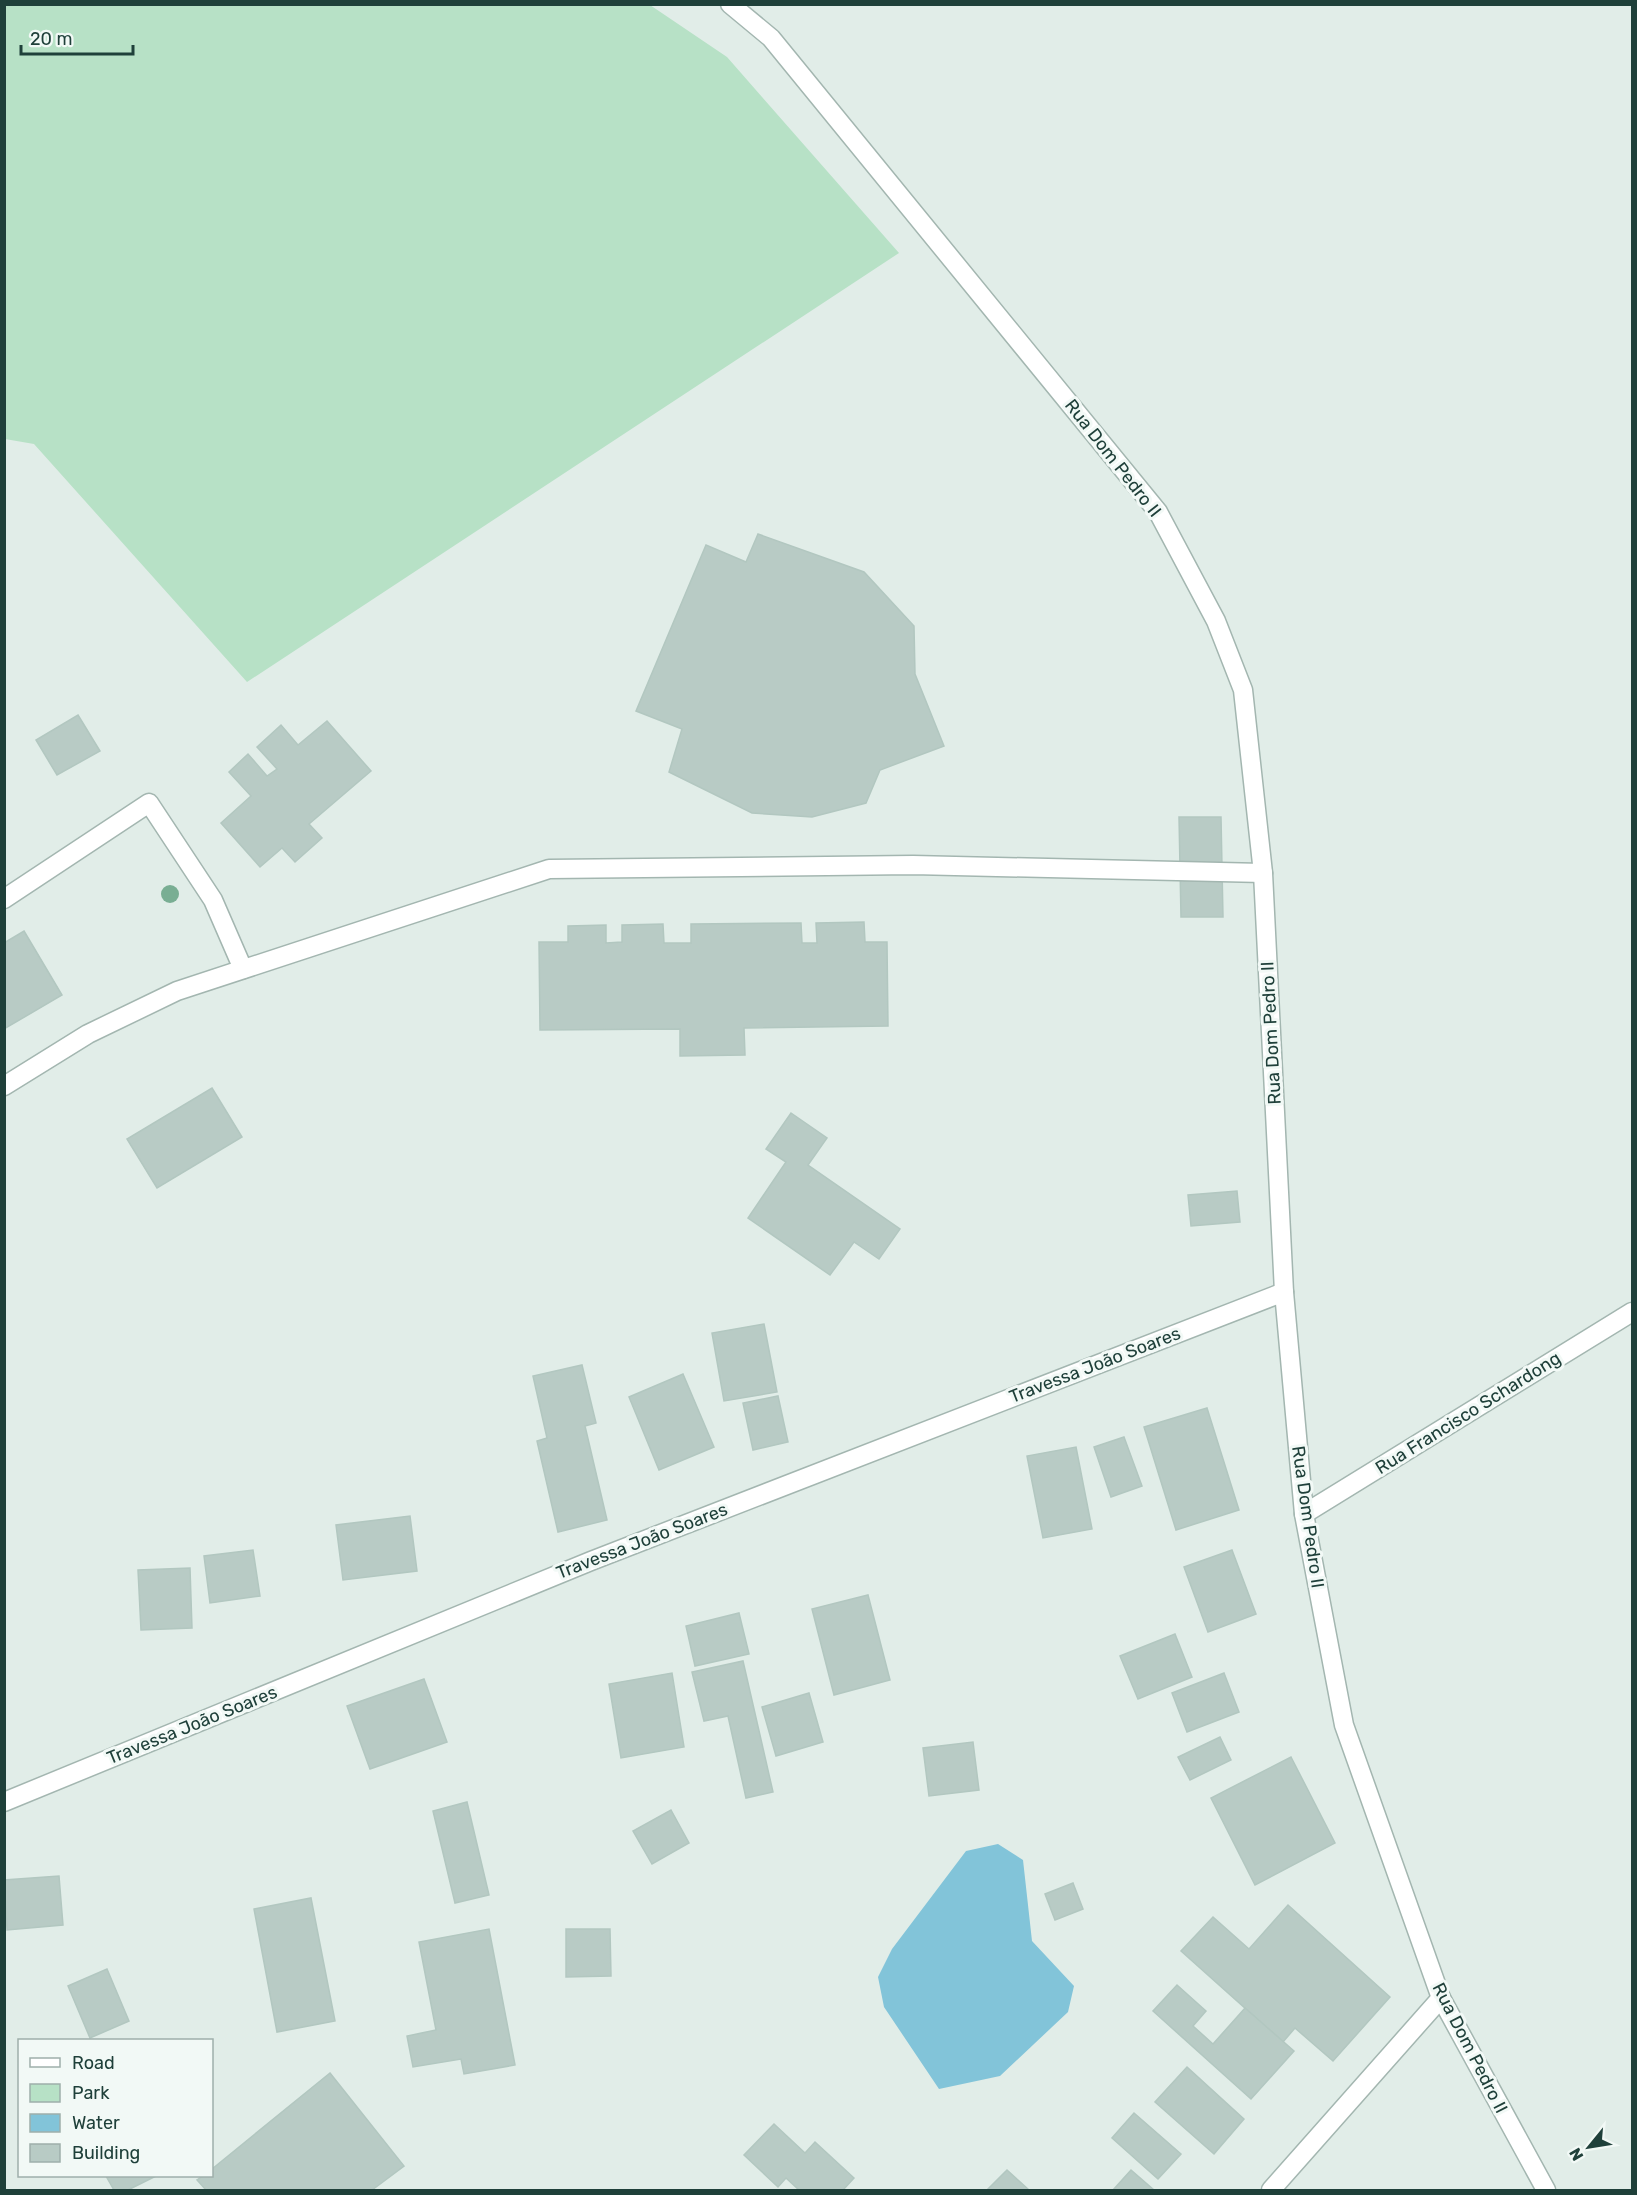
<svg xmlns="http://www.w3.org/2000/svg" width="1637" height="2195" font-family="Rubik,sans-serif">
  <style>
    .green { fill: #b7e1c6 }
    .water { fill: #82c4d9 }
    .building { fill: #b8cbc5; stroke: #b2c7c0; stroke-width: 1.5 }
    .lines { fill: none; stroke-linecap: round; stroke-linejoin: round }
    .minor-casing { stroke: #a3b6b0; stroke-width: 21 }
    .minor { stroke: #fff; stroke-width: 18 }
    .tree { fill: #79ae93 }
    .labels { text-anchor: middle; dominant-baseline: central; stroke-width: 6; stroke-linejoin: round; paint-order: stroke }
    .street-label { font-size: 18px; fill: #1f403a; stroke: #f2f9f6 }
  </style>
  <rect width="100%" height="100%" fill="#e1ede8"/>
  <polygon class="green" points="4,5 650,5 727,57 899,253 247,682 34,444 5,439"/>
  <polygon class="water" points="998,1844 1023,1860 1032,1941 1074,1986 1068,2012 1000,2076 939,2089 884,2007 878,1977 892,1949 966,1851"/>
  <g class="building">
    <polygon points="758,534 864,572 914,626 915,674 944,746 880,770 866,803 812,817 752,813 669,772 682,729 636,711 706,545 746,562"/>
    <polygon points="78,715 100,751 57,775 36,740"/>
    <polygon points="327,721 371,771 309,824 322,838 295,862 282,848 260,867 221,823 251,796 229,772 248,754 267,776 277,769 257,747 281,725 298,745"/>
    <polygon points="1179,817 1221,817 1223,917 1181,917"/>
    <polygon points="864,922 865,942 887,942 888,1026 744,1028 745,1055 680,1056 680,1029 540,1030 539,942 568,942 568,926 606,925 606,943 622,942 622,925 663,924 664,943 691,943 691,924 801,923 802,943 817,943 816,923"/>
    <polygon points="24,931 62,995 4,1029 4,943"/>
    <polygon points="212,1088 242,1137 157,1188 127,1139"/>
    <polygon points="791,1113 827,1138 808,1165 900,1229 879,1259 854,1242 830,1275 748,1218 786,1162 766,1149"/>
    <polygon points="1237,1191 1240,1222 1191,1226 1188,1195"/>
    <polygon points="764,1324 777,1392 724,1401 712,1333"/>
    <polygon points="582,1365 596,1423 585,1426 607,1520 558,1532 537,1441 547,1438 533,1376"/>
    <polygon points="683,1374 714,1447 659,1470 629,1397"/>
    <polygon points="778,1396 788,1442 753,1450 743,1403"/>
    <polygon points="1207,1408 1239,1510 1176,1530 1144,1427"/>
    <polygon points="1124,1437 1142,1486 1111,1497 1094,1447"/>
    <polygon points="1076,1447 1092,1529 1043,1538 1027,1456"/>
    <polygon points="410,1516 417,1571 343,1580 336,1525"/>
    <polygon points="253,1550 260,1596 210,1603 204,1556"/>
    <polygon points="1232,1550 1256,1614 1208,1632 1184,1567"/>
    <polygon points="190,1568 192,1628 141,1630 138,1570"/>
    <polygon points="868,1595 890,1680 834,1695 812,1609"/>
    <polygon points="739,1613 749,1654 695,1666 686,1626"/>
    <polygon points="1175,1634 1192,1677 1138,1699 1120,1656"/>
    <polygon points="743,1661 773,1792 746,1798 728,1716 704,1721 692,1672"/>
    <polygon points="672,1673 684,1747 621,1758 609,1684"/>
    <polygon points="1224,1673 1239,1712 1187,1732 1172,1693"/>
    <polygon points="424,1679 447,1742 370,1769 347,1706"/>
    <polygon points="809,1693 823,1742 776,1756 762,1707"/>
    <polygon points="1220,1737 1231,1760 1190,1780 1178,1757"/>
    <polygon points="973,1742 979,1790 929,1796 923,1748"/>
    <polygon points="1291,1757 1335,1843 1255,1885 1211,1798"/>
    <polygon points="467,1802 489,1895 455,1903 433,1811"/>
    <polygon points="671,1810 689,1843 652,1864 633,1831"/>
    <polygon points="59,1876 63,1925 7,1930 4,1880"/>
    <polygon points="1073,1883 1083,1909 1055,1920 1045,1894"/>
    <polygon points="311,1898 335,2021 277,2032 254,1909"/>
    <polygon points="1288,1905 1390,1997 1333,2061 1295,2028 1283,2042 1181,1951 1213,1917 1249,1949"/>
    <polygon points="489,1929 515,2065 464,2074 461,2059 413,2067 407,2036 436,2030 419,1942"/>
    <polygon points="566,1929 610,1929 611,1976 566,1977"/>
    <polygon points="107,1969 129,2021 90,2038 68,1986"/>
    <polygon points="1177,1985 1206,2011 1193,2026 1213,2044 1245,2008 1294,2051 1251,2099 1153,2011"/>
    <polygon points="1187,2067 1244,2119 1214,2154 1155,2102"/>
    <polygon points="330,2073 404,2166 372,2190 206,2190 197,2180 203,2176 212,2176 212,2169"/>
    <polygon points="1134,2113 1181,2154 1158,2179 1112,2138"/>
    <polygon points="774,2124 805,2153 815,2142 854,2178 843,2190 799,2190 786,2178 778,2187 744,2155"/>
    <polygon points="1007,2170 1029,2190 987,2190"/>
    <polygon points="1131,2170 1154,2190 1113,2190"/>
    <polygon points="106,2176 156,2176 128,2190 114,2190"/>
  </g>
  <g class="lines">
    <g class="minor-casing">
      <g id="minor">
        <polyline points="730,4 771,38 1158,512 1216,621 1243,690 1263,873 1284,1292 1304,1514 1344,1725 1441,1998 1546,2190"/>
        <polyline points="4,899 149,803 213,900 243,969"/>
        <polyline points="4,1086 88,1034 177,991 549,869 913,865 1263,873"/>
        <polyline points="1304,1514 1632,1312"/>
        <polyline points="4,1802 591,1561 1284,1292"/>
        <polyline points="1271,2190 1441,1998"/>
      </g>
    </g>
    <use href="#minor" class="minor"/>
  </g>
  <circle class="tree" cx="170" cy="894" r="9"/>
  <g class="labels">
    <g class="street-label">
      <text transform="translate(1113 458) rotate(52)">Rua Dom Pedro II</text>
      <text transform="translate(1271 1033) rotate(-93)">Rua Dom Pedro II</text>
      <text transform="translate(1095 1365) rotate(-21)">Travessa João Soares</text>
      <text transform="translate(1468 1413) rotate(-32)">Rua Francisco Schardong</text>
      <text transform="translate(1308 1517) rotate(82)">Rua Dom Pedro II</text>
      <text transform="translate(642 1541) rotate(-21)">Travessa João Soares</text>
      <text transform="translate(192 1725) rotate(-22)">Travessa João Soares</text>
      <text transform="translate(1470 2048) rotate(63)">Rua Dom Pedro II</text>
    </g>
  </g>
  <rect width="1637" height="2195" fill="none" stroke="#1f403a" stroke-width="12"/>
  <rect x="18" y="2039" width="195" height="138" fill="#f2f9f6" stroke="#9eafab" stroke-width="1.5"/>
  <rect x="30" y="2058" width="30" height="9" fill="#ffffff" stroke="#9eafab" stroke-width="1.5"/>
  <text x="72" y="2069" font-size="18" fill="#1f403a">Road</text>
  <rect x="30" y="2084" width="30" height="18" fill="#b7e1c6" stroke="#9eafab" stroke-width="1.5"/>
  <text x="72" y="2099" font-size="18" fill="#1f403a">Park</text>
  <rect x="30" y="2114" width="30" height="18" fill="#82c4d9" stroke="#9eafab" stroke-width="1.5"/>
  <text x="72" y="2129" font-size="18" fill="#1f403a">Water</text>
  <rect x="30" y="2144" width="30" height="18" fill="#b8cbc5" stroke="#9eafab" stroke-width="1.5"/>
  <text x="72" y="2159" font-size="18" fill="#1f403a">Building</text>
  <g transform="translate(1589 2147) rotate(240)" stroke="#f2f9f6" stroke-width="4.5" paint-order="stroke">
  <path d="M0-4.5L10 22L0 15L-10 22Z" fill="#1f403a"/>
  <text y="-9" font-size="16" font-weight="bold" text-anchor="middle" fill="#1f403a">N</text>
  </g>
  <path d="M21 45v9h112v-9" fill="none" stroke="#1f403a" stroke-width="3"/>
  <text x="30" y="45" font-size="18" fill="#1f403a" stroke="#f2f9f6" stroke-width="4.5" paint-order="stroke">20 m</text>
</svg>
